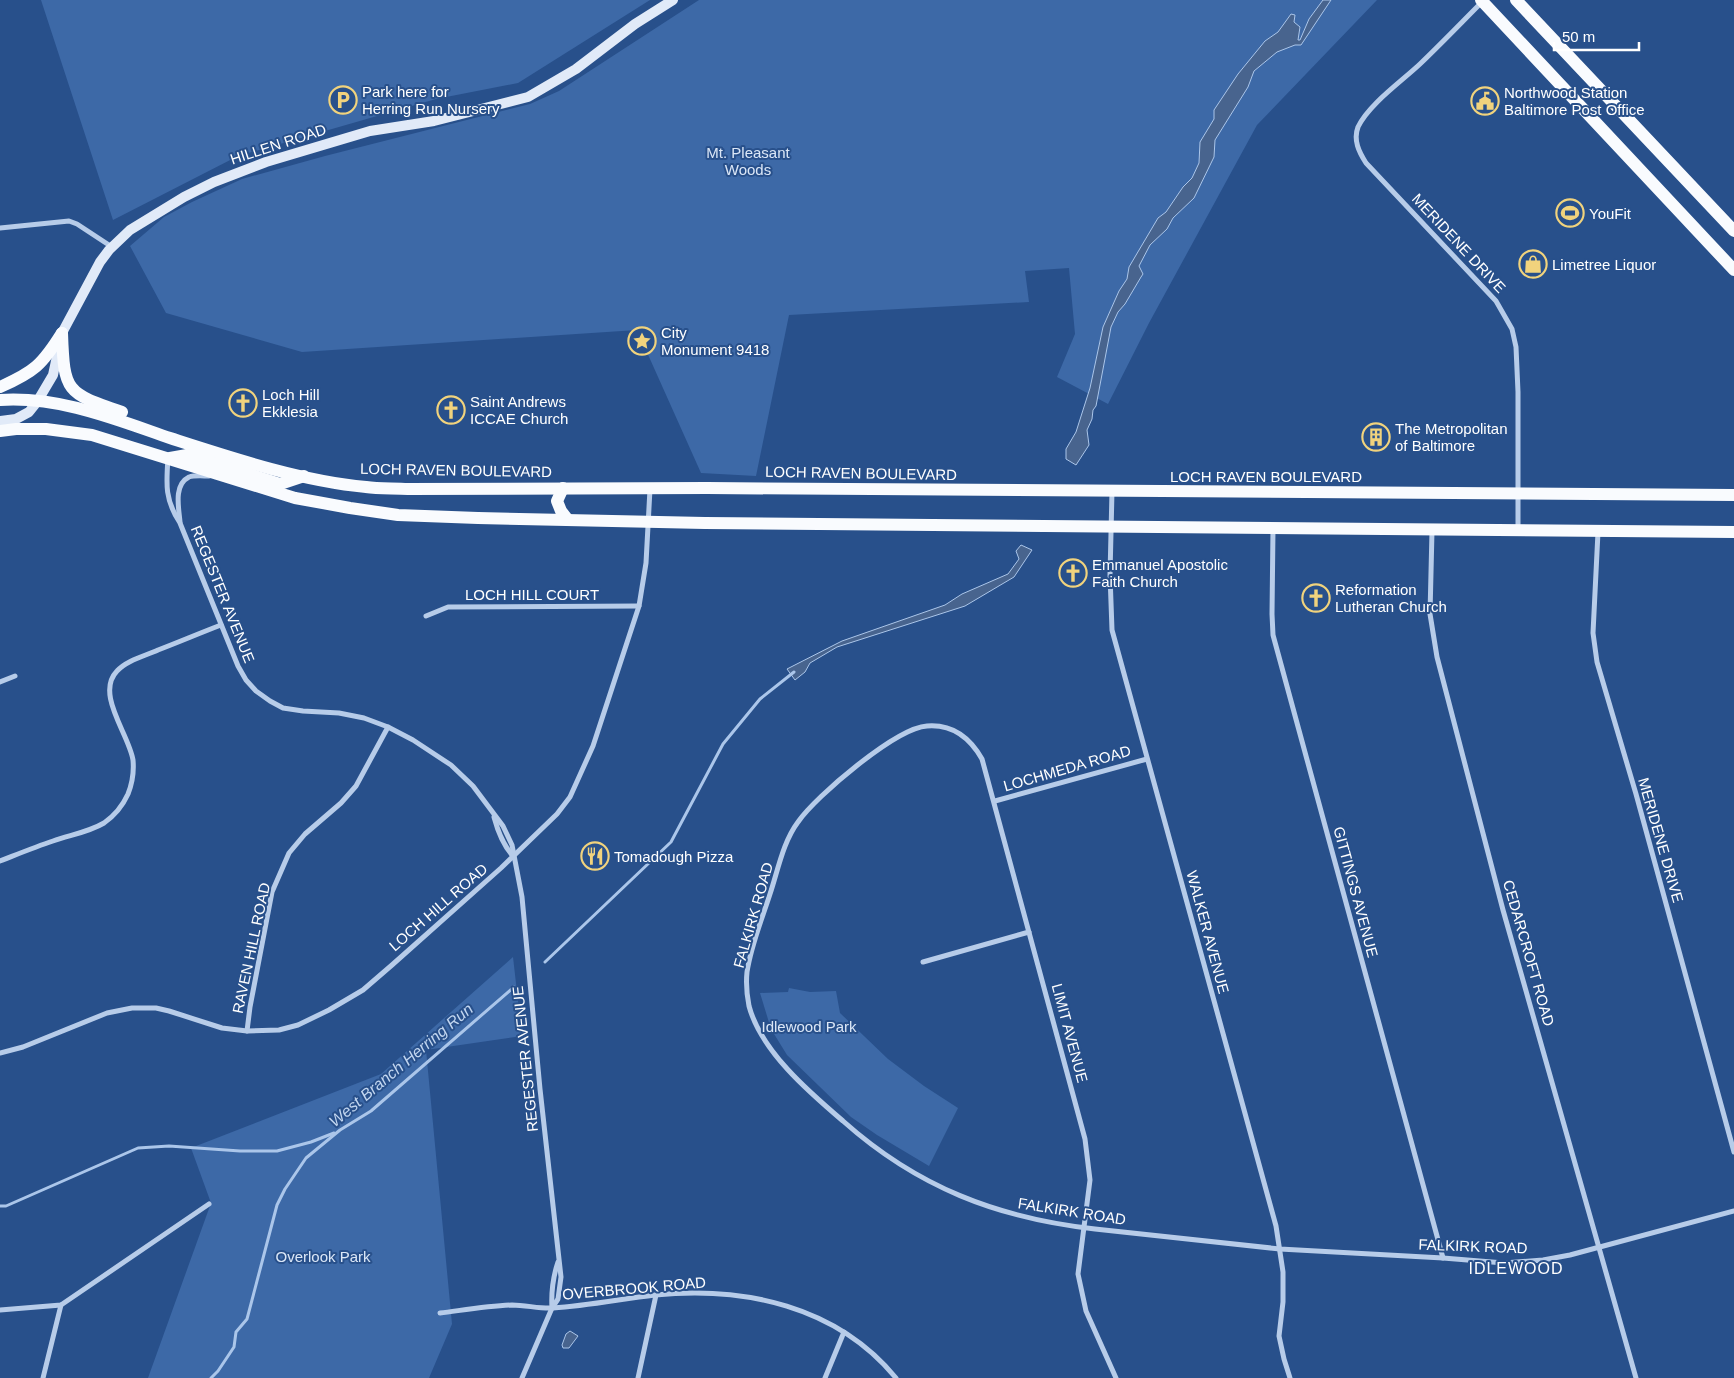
<svg xmlns="http://www.w3.org/2000/svg" width="1734" height="1378" font-family="Arial,sans-serif">
  <style>
    .green { fill: #3d69a7 }
    .water { fill: #48648e; stroke: #abc6ea }
    .lines { fill: none; stroke-linecap: round; stroke-linejoin: round }
    .stream { stroke: #abc6ea; stroke-width: 3 }
    .street { stroke: #b7cce9; stroke-width: 5 }
    .secondary { stroke: #e1eaf8; stroke-width: 10 }
    .primary { stroke: #f9fbfe; stroke-width: 12 }
    .labels { text-anchor: middle; dominant-baseline: central; stroke-width: 4; stroke-linejoin: round; paint-order: stroke }
    .poi-label { font-size: 15px; fill: #fff; stroke: #28508b; text-anchor: start }
    .street-label { font-size: 15px; fill: #fff; stroke: #28508b }
    .park-label { font-size: 15px; fill: #dbe7f7; stroke: #28508b }
    .water-label { font-size: 16px; font-style: italic; fill: #c2d6f0; stroke: #28508b }
    .neighbourhood-label { font-size: 16px; letter-spacing: 1px; fill: #fff; stroke: #28508b }
  </style>
  <rect width="100%" height="100%" fill="#28508b"/>
  <g class="green">
    <polygon points="41,0 650,0 518,83 436,99 238,156 113,220"/>
    <polygon points="699,0 1377,0 1257,125 1149,323 1108,404 1057,377 1075,334 1069,268 1025,271 1029,302 789,315 756,476 701,473 637,330 302,352 166,313 130,246 164,217 192,202 242,179 325,156 530,104 559,91"/>
    <polygon points="513,957 522,1036 426,1050 452,1324 429,1378 148,1378 211,1203 191,1148 381,1074"/>
    <polygon points="789,988 810,992 836,991 840,1013 888,1059 924,1086 958,1108 929,1166 877,1135 851,1117 787,1055 771,1029 760,993 788,992"/>
  </g>
  <g class="water">
    <polygon points="1323,0 1331,0 1301,45 1295,45 1277,52 1254,71 1248,87 1215,140 1214,157 1194,198 1173,218 1167,229 1150,245 1139,266 1143,274 1141,277 1125,304 1118,312 1111,327 1096,406 1093,410 1092,419 1087,430 1089,445 1076,465 1066,459 1066,449 1076,432 1090,388 1103,327 1119,291 1127,279 1129,267 1158,218 1166,212 1183,187 1192,178 1199,163 1200,142 1214,119 1214,110 1238,74 1265,41 1278,32 1291,14 1295,15 1294,22 1300,27 1298,40 1300,40 1309,19"/>
    <polygon points="1021,545 1032,550 1014,577 965,606 837,647 810,663 805,672 795,680 787,669 842,641 945,605 962,594 1008,574 1019,559 1016,551"/>
    <polygon points="570,1331 578,1336 569,1348 563,1348 562,1345 566,1334"/>
  </g>
  <g class="lines">
    <g class="stream">
      <polyline points="545,962 671,842 723,744 760,699 794,672"/>
      <polyline points="0,1206 6,1206 138,1148 169,1146 240,1151 277,1151 311,1142 334,1133"/>
      <polyline points="211,1378 218,1371 234,1347 236,1332 247,1319 277,1205 285,1189 306,1158 340,1130 371,1111 514,987"/>
    </g>
    <g class="street">
      <path d="M 1483,1 C 1462,22 1442,43 1420,64 C 1402,81 1369,104 1358,127 C 1353,140 1359,152 1366,163 L 1496,301 L 1512,329 L 1516,347 L 1518,392 L 1518,530"/>
      <polyline points="0,228 69,221 77,224 112,247"/>
      <path d="M 168,458 C 166,485 165,500 180,523 L 238,666 L 246,680 L 256,691 L 270,701 L 283,708 L 303,711 L 339,713 L 364,718 L 388,727 L 413,740 L 451,765 L 473,786 L 503,826 L 512,845 L 522,897 L 540,1089 L 561,1277 L 558,1299 L 552,1308 L 522,1378"/>
      <polyline points="1112,491 1110,575 1112,630 1276,1226 1283,1272 1283,1302 1279,1336 1284,1359 1290,1378"/>
      <path d="M 180,522 C 179,509 173,485 189,477 C 195,475 203,476 209,476"/>
      <polyline points="1273,529 1272,614 1273,635 1443,1258"/>
      <polyline points="1432,531 1430,614 1437,657 1503,910 1636,1378"/>
      <polyline points="1598,532 1593,633 1597,662 1636,794 1734,1152"/>
      <polyline points="426,616 448,607 639,606"/>
      <polyline points="0,682 15,676"/>
      <polyline points="995,801 1147,759"/>
      <path d="M 494,817 C 498,832 503,845 513,856"/>
      <path d="M 0,861 C 18,854 35,847 53,841 C 70,835 89,832 104,823 C 114,816 123,805 128,794 C 132,784 134,771 133,760 C 129,734 95,694 117,671 C 127,660 145,656 158,650 C 179,642 200,633 221,625"/>
      <polyline points="923,962 1029,932"/>
      <polyline points="247,1031 250,1007 272,892 289,853 305,834 341,803 356,786 388,727"/>
      <polyline points="0,1053 23,1047 107,1013 132,1008 156,1008 169,1011 222,1028 247,1031 279,1030 298,1025 329,1010 363,990 392,965 501,868 557,814 570,797 593,746 639,606 646,563 650,489"/>
      <path d="M 552,1308 C 551,1291 553,1277 558,1262"/>
      <polyline points="0,1310 61,1305 209,1204"/>
      <path d="M 440,1313 C 464,1310 488,1306 512,1305 C 526,1305 540,1309 553,1308 C 587,1306 621,1299 655,1295 C 744,1286 837,1306 896,1378"/>
      <polyline points="43,1378 61,1305"/>
      <polyline points="638,1378 656,1295"/>
      <polyline points="825,1378 844,1332"/>
      <path d="M 1116,1378 L 1086,1311 L 1078,1274 L 1090,1180 L 1085,1139 L 982,759 C 970,738 952,724 927,726 C 896,728 816,796 798,822 C 783,842 778,870 770,894 C 762,919 751,945 747,972 C 746,982 747,996 749,1006 C 761,1051 809,1092 843,1121 C 917,1187 997,1218 1095,1229 L 1280,1249 L 1443,1258 L 1504,1263 L 1543,1260 L 1570,1255 L 1734,1211"/>
    </g>
    <polyline class="secondary" points="0,421 16,419 29,412 37,402 53,375 62,333 100,262 109,250 130,230 184,197 214,182 266,162 370,131 434,121 528,97 576,69 635,24 673,0"/>
    <g class="primary">
      <polyline points="1481,0 1734,270"/>
      <polyline points="1516,0 1734,231"/>
      <path d="M 62,333 C 64,392 66,393 122,412"/>
      <path d="M 0,387 C 34,372 42,365 62,333"/>
      <path d="M 0,400 C 59,396 115,419 170,438 C 232,458 301,481 366,487 C 379,489 394,488 408,489 L 707,488 L 1734,495"/>
      <polyline points="0,431 16,429 46,429 92,435 295,498 350,508 398,515 478,518 705,523 1734,532"/>
      <polyline points="170,458 187,455 280,484 304,476"/>
      <polyline points="563,488 557,501 561,511 568,520"/>
    </g>
  </g>
  <defs>
    <g id="parking-ring" transform="scale(1.4375)"><circle r="9.5" fill="#28508b" stroke="#f1d37d" stroke-width="1.5"/><path d="M-3.5-5.5H1a3.5 3.5 0 0 1 0 7H-1V5.5H-3.5ZM-1-3.4V-.6H.8a1.4 1.4 0 0 0 0-2.8Z" fill="#f1d37d"/></g>
    <g id="civic-ring" transform="scale(1.4375)"><circle r="9.5" fill="#28508b" stroke="#f1d37d" stroke-width="1.5"/><path d="M-.6-6.5H3V-4.5H.6V-3L4-1V1h2V6H-6V1h2V-1L-.6-3ZM-1.2 2.5V6h2.4V2.5Z" fill="#f1d37d"/></g>
    <g id="stadium-ring" transform="scale(1.4375)"><circle r="9.5" fill="#28508b" stroke="#f1d37d" stroke-width="1.5"/><path d="M0-5a6.5 5 0 1 0 0 10a6.5 5 0 1 0 0-10ZM-3.5-1.8h7v3.6h-7Z" fill="#f1d37d"/></g>
    <g id="shop-ring" transform="scale(1.4375)"><circle r="9.5" fill="#28508b" stroke="#f1d37d" stroke-width="1.5"/><path d="M-5-2.5h2.3a2.7 3.5 0 0 1 5.4 0H5L5.5 6h-11ZM-1.5-2.5h3a1.5 2.3 0 0 0-3 0Z" fill="#f1d37d"/></g>
    <g id="sight-ring" transform="scale(1.4375)"><circle r="9.5" fill="#28508b" stroke="#f1d37d" stroke-width="1.5"/><path d="M0-6L1.8-2.2L6-1.7L2.9 1.2L3.7 5.4L0 3.3L-3.7 5.4L-2.9 1.2L-6-1.7L-1.8-2.2Z" fill="#f1d37d"/></g>
    <g id="church-ring" transform="scale(1.4375)"><circle r="9.5" fill="#28508b" stroke="#f1d37d" stroke-width="1.5"/><path d="M-1.2-6h2.4v3.5h3.3v2.4h-3.3V6h-2.4V-.1h-3.3v-2.4h3.3Z" fill="#f1d37d"/></g>
    <g id="building-ring" transform="scale(1.4375)"><circle r="9.5" fill="#28508b" stroke="#f1d37d" stroke-width="1.5"/><path d="M-4-6H4V6H1V3H-1V6H-4ZM-2.5-4.3h1.7v1.8h-1.7ZM.8-4.3h1.7v1.8H.8ZM-2.5-1h1.7V.8h-1.7ZM.8-1h1.7V.8H.8Z" fill="#f1d37d"/></g>
    <g id="restaurant-ring" transform="scale(1.4375)"><circle r="9.5" fill="#28508b" stroke="#f1d37d" stroke-width="1.5"/><path d="M-5-6h1v4h1v-4h1v4h1v-4h1v5L-1.5 .5V6h-2V.5L-5-1ZM5-6V6H3V1.5H1.5Q1.5-4 5-6Z" fill="#f1d37d"/></g>
  </defs>
  <g fill-rule="evenodd">
    <use href="#parking-ring" x="343" y="100"/>
    <use href="#civic-ring" x="1485" y="101"/>
    <use href="#stadium-ring" x="1570" y="213"/>
    <use href="#shop-ring" x="1533" y="264"/>
    <use href="#sight-ring" x="642" y="341"/>
    <use href="#church-ring" x="243" y="403"/>
    <use href="#church-ring" x="451" y="410"/>
    <use href="#building-ring" x="1376" y="437"/>
    <use href="#church-ring" x="1073" y="573"/>
    <use href="#church-ring" x="1316" y="598"/>
    <use href="#restaurant-ring" x="595" y="856"/>
  </g>
  <g class="labels">
    <g class="poi-label">
      <text x="362" y="91">Park here for<tspan x="362" dy="17">Herring Run Nursery</tspan></text>
      <text x="1504" y="92">Northwood Station<tspan x="1504" dy="17">Baltimore Post Office</tspan></text>
      <text x="1589" y="213">YouFit</text>
      <text x="1552" y="264">Limetree Liquor</text>
      <text x="661" y="332">City<tspan x="661" dy="17">Monument 9418</tspan></text>
      <text x="262" y="394">Loch Hill<tspan x="262" dy="17">Ekklesia</tspan></text>
      <text x="470" y="401">Saint Andrews<tspan x="470" dy="17">ICCAE Church</tspan></text>
      <text x="1395" y="428">The Metropolitan<tspan x="1395" dy="17">of Baltimore</tspan></text>
      <text x="1092" y="564">Emmanuel Apostolic<tspan x="1092" dy="17">Faith Church</tspan></text>
      <text x="1335" y="589">Reformation<tspan x="1335" dy="17">Lutheran Church</tspan></text>
      <text x="614" y="856">Tomadough Pizza</text>
    </g>
    <g class="street-label">
      <text transform="translate(278 144) rotate(-18)">HILLEN ROAD</text>
      <text transform="translate(1459 243) rotate(47)">MERIDENE DRIVE</text>
      <text transform="translate(456 470) rotate(1)">LOCH RAVEN BOULEVARD</text>
      <text transform="translate(861 473) rotate(1)">LOCH RAVEN BOULEVARD</text>
      <text x="1266" y="476">LOCH RAVEN BOULEVARD</text>
      <text transform="translate(223 594) rotate(68)">REGESTER AVENUE</text>
      <text x="532" y="594">LOCH HILL COURT</text>
      <text transform="translate(1067 768) rotate(-16)">LOCHMEDA ROAD</text>
      <text transform="translate(1661 840) rotate(74)">MERIDENE DRIVE</text>
      <text transform="translate(1356 892) rotate(75)">GITTINGS AVENUE</text>
      <text transform="translate(438 907) rotate(-41)">LOCH HILL ROAD</text>
      <text transform="translate(753 915) rotate(-74)">FALKIRK ROAD</text>
      <text transform="translate(1208 932) rotate(75)">WALKER AVENUE</text>
      <text transform="translate(251 948) rotate(-78)">RAVEN HILL ROAD</text>
      <text transform="translate(1529 953) rotate(74)">CEDARCROFT ROAD</text>
      <text transform="translate(1070 1033) rotate(75)">LIMIT AVENUE</text>
      <text transform="translate(525 1059) rotate(-96)">REGESTER AVENUE</text>
      <text transform="translate(1072 1211) rotate(9)">FALKIRK ROAD</text>
      <text transform="translate(1473 1246) rotate(2)">FALKIRK ROAD</text>
      <text transform="translate(634 1288) rotate(-5)">OVERBROOK ROAD</text>
    </g>
    <g class="park-label">
      <text x="748" y="152">Mt. Pleasant<tspan x="748" dy="17">Woods</tspan></text>
      <text x="809" y="1026">Idlewood Park</text>
      <text x="323" y="1256">Overlook Park</text>
    </g>
    <g class="water-label">
      <text transform="translate(401 1065) rotate(-40)">West Branch Herring Run</text>
    </g>
    <g class="neighbourhood-label">
      <text x="1516" y="1268">IDLEWOOD</text>
    </g>
  </g>
  <path d="M1554 42v8h85v-8" fill="none" stroke="#ffffff" stroke-width="2.5"/>
  <text x="1562" y="42" font-size="15" fill="#ffffff" stroke="#28508b" stroke-width="4" paint-order="stroke">50 m</text>
</svg>
